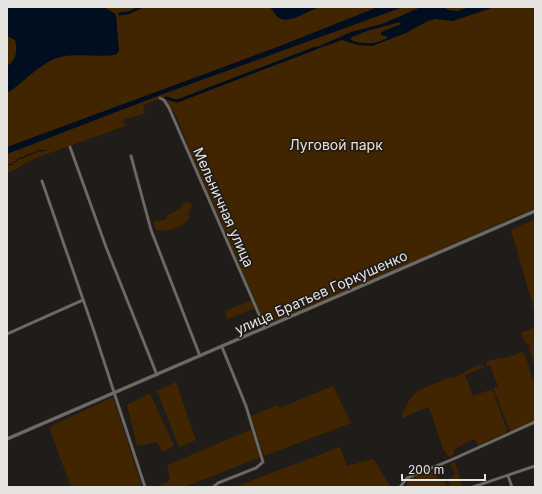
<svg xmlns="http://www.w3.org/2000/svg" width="542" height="494" font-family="Inter,sans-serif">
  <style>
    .green { fill: #412500 }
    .water { fill: #000e20; fill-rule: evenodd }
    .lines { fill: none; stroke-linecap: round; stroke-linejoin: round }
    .stream { stroke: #000e20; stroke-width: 1 }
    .canal { stroke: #000e20; stroke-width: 3 }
    .minor-casing { stroke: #3a3835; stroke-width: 3.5 }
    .tertiary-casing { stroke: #3a3835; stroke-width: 4 }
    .minor { stroke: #6e6a65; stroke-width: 2.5 }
    .tertiary { stroke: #6e6a65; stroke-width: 3 }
    .labels { text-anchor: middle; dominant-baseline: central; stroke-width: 3.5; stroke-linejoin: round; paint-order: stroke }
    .park-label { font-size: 14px; fill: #f2e0ce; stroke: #201c19 }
    .street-label { font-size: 14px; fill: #e6e4e1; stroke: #201c19 }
  </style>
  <rect width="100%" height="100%" fill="#201c19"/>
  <g class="green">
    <polygon points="7,7 535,7 535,208 266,326 187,145 188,144 173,109 159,99 145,104 143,109 146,113 123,120 125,126 33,159 7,174"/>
    <path d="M 189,202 L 192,206 L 188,213 L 189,218 C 181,227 168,233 156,230 L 153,222 L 155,221 L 165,220 L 168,215 L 179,209 L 183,204 Z"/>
    <polygon points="535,219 535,313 511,230"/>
    <polygon points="252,300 256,308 228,319 225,311"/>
    <polygon points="535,327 535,367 530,352 530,346 524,341 521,333"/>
    <path d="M 522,352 L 525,355 L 535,386 L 535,421 L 510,431 L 493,388 L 498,386 L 490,365 L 487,366 L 486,363 C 494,357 498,360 507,357 C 512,356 517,354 522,352 Z"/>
    <path d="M 478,365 L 482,365 L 485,367 L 465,375 L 473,396 L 492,389 L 507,431 L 504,434 L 478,446 L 475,439 C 468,441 460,445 454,450 L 454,454 L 449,457 L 443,449 L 429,407 L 408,415 L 403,419 L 402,416 C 411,388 426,388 450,377 L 454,378 Z"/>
    <polygon points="176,382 196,440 179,447 157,391"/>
    <polygon points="333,386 351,423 264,456 251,416 278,405 280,408"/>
    <polygon points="150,393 174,446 162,452 157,442 137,446 127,405"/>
    <polygon points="113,397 142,487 71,487 49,427"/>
    <polygon points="252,429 261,457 184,487 157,487 170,480 167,465"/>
    <polygon points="340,447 347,466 373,459 391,487 234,487"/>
    <polygon points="455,462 462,487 405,487 409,479 439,469 439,470 436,471 438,475 436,475 439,479 443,479 446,486 450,485 448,480 453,477 455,473 450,464"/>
  </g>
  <g class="water">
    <path d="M 7,7 L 105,7 C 108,11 113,11 116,15 L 119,50 L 118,53 C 109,60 74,51 57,58 C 38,65 24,82 7,93 L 7,66 C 16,61 18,50 15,40 L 7,36 Z"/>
    <path d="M 270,7 L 320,7 C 310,10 291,23 281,19 C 276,17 273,11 270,7 Z"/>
    <polygon points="378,7 403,7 163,94 7,154 7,147 280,46"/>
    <path d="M 421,7 L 444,7 L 448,10 L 458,11 L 469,7 L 495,7 L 453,21 L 436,19 L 428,21 L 406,33 L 372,46 L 358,45 L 342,40 L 314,50 L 313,49 L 351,32 L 382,24 ZM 400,22 L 401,23 L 399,25 L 381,32 L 381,35 L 388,37 C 380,44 360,46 350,39 L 352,37 L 367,31 Z"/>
  </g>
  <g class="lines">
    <polyline class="stream" points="7,164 11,165 20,158 24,158 25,156 37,152 38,150 44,151"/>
    <g class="canal">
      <polyline points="120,14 128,13 141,7"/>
      <polyline points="166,98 177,101 180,100 316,48"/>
    </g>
    <g class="minor-casing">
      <g id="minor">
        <polyline points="160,98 164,100 169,108 265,328"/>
        <polyline points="70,147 106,247 157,375"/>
        <polyline points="131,156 151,230 200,356"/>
        <polyline points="42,181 94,331 145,487"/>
        <polyline points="7,334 83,300"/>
        <polyline points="508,476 512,487"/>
        <polyline points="213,487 218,483 256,468 263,462 246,406 222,347"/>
        <polyline points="400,487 407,478 451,460 535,422"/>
        <polyline points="473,487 535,466"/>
      </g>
    </g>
    <g class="tertiary-casing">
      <polyline id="tertiary" points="7,439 535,211"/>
    </g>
    <use href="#minor" class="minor"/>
    <use href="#tertiary" class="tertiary"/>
  </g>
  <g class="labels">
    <g class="park-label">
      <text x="336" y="144">Луговой парк</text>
    </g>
    <g class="street-label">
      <text transform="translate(224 207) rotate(66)">Мельничная улица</text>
      <text transform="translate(321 292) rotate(-24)">улица Братьев Горкушенко</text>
    </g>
  </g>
  <rect width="542" height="494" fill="none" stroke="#e6e4e1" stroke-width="16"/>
  <path d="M402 474v6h83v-6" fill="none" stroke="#e6e4e1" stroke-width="2"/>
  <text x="408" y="474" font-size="12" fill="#e6e4e1" stroke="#201c19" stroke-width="3" paint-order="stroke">200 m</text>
</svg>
